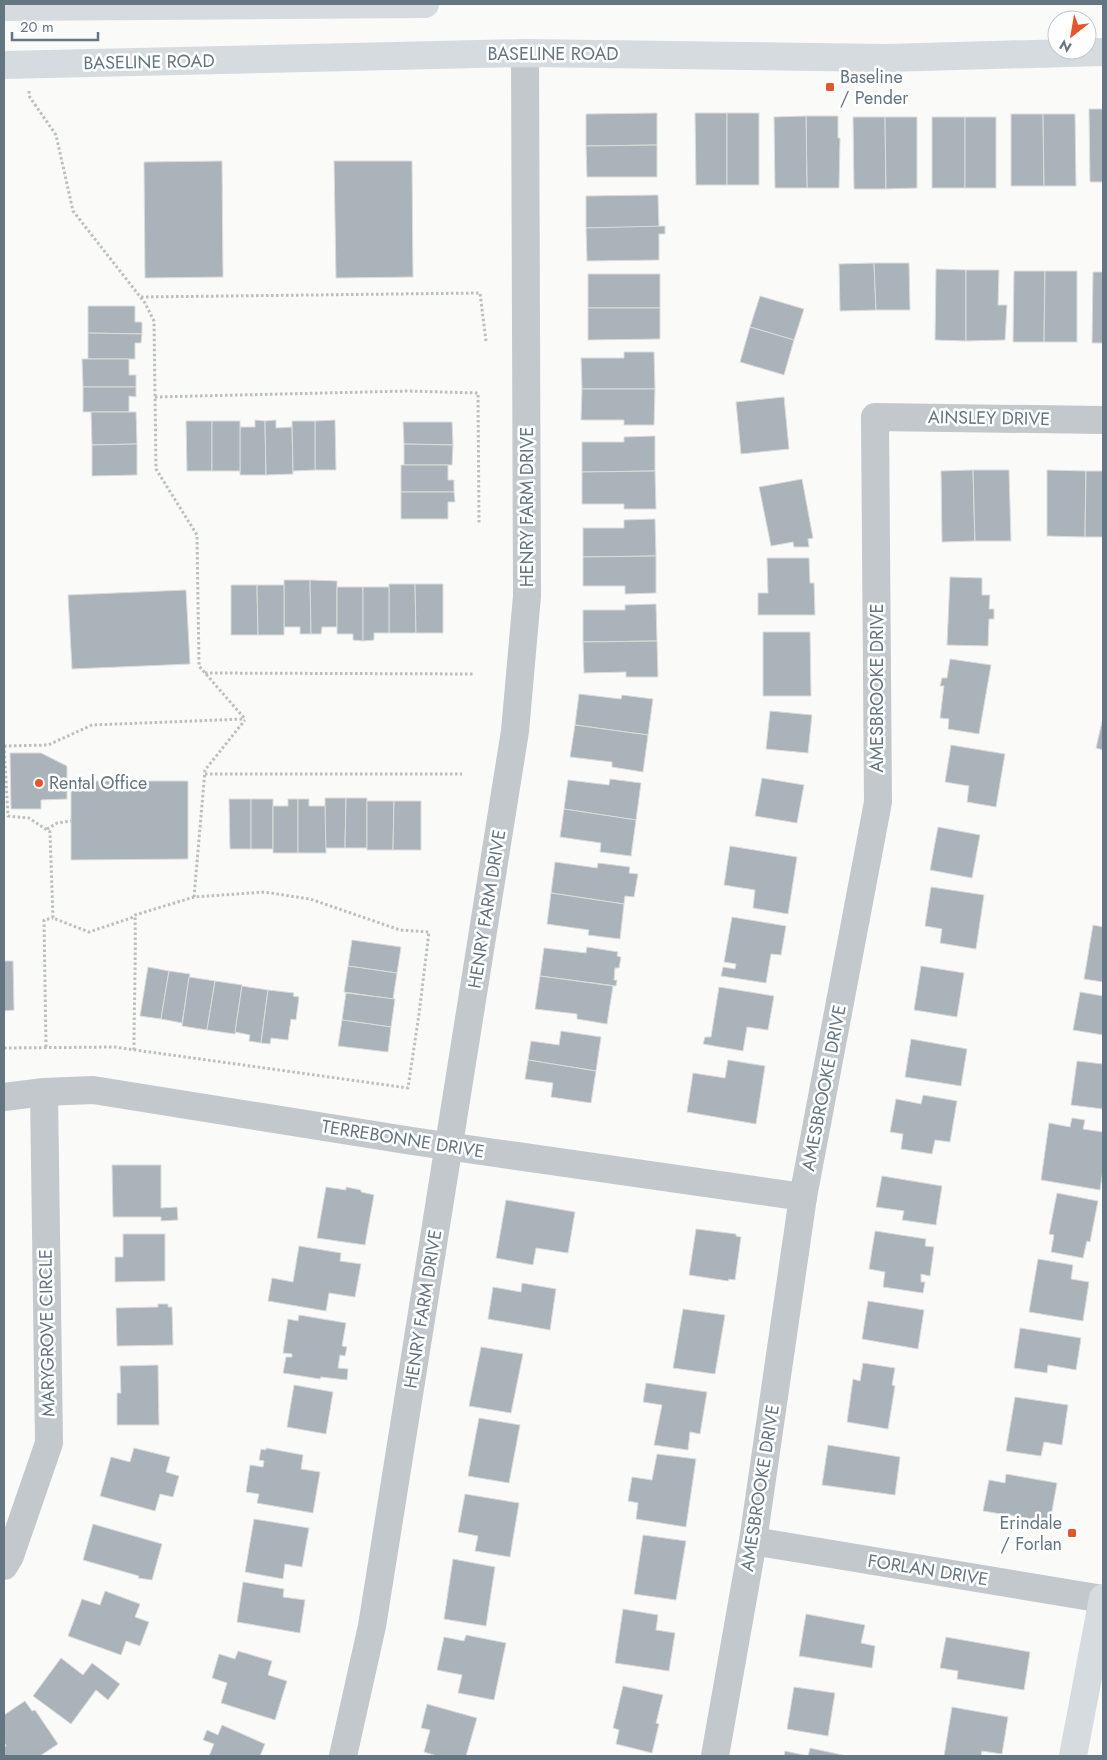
<svg xmlns="http://www.w3.org/2000/svg" width="1107" height="1760" font-family="Jost,sans-serif">
  <style>
    .building { fill: #aab3b9; stroke: #dcdcda }
    .lines { fill: none; stroke-linecap: round; stroke-linejoin: round }
    .path { stroke: #bbbfc2; stroke-width: 3; stroke-dasharray: 2.5 2.5; stroke-linecap: butt }
    .street { stroke: #c3c8cc; stroke-width: 28 }
    .secondary { stroke: #d6dbdf; stroke-width: 28 }
    .primary { stroke: #d6dbdf; stroke-width: 28 }
    .poi-dot { fill: #e4572e; stroke: #fff; stroke-width: 2 }
    .labels { text-anchor: middle; dominant-baseline: central; stroke-width: 5; stroke-linejoin: round; paint-order: stroke }
    .street-label { font-size: 18px; fill: #657683; stroke: #fff }
    .poi-label { font-size: 18px; fill: #657683; stroke: #fff; text-anchor: start }
  </style>
  <rect width="100%" height="100%" fill="#fafaf8"/>
  <g class="building">
    <polygon points="1089,109 1103,109 1103,182 1090,182"/>
    <polygon points="657,113 657,145 586,146 586,114"/>
    <polygon points="695,113 727,113 727,185 696,185"/>
    <rect x="727" y="113" width="32" height="72"/>
    <polygon points="1011,114 1043,114 1044,186 1011,186"/>
    <polygon points="1043,114 1075,114 1076,186 1044,186"/>
    <polygon points="806,116 838,116 838,138 840,138 839,188 807,188"/>
    <polygon points="806,116 807,188 775,188 774,117"/>
    <polygon points="853,117 885,117 886,189 854,189"/>
    <polygon points="885,117 917,117 917,188 886,189"/>
    <rect x="932" y="117" width="33" height="71"/>
    <rect x="965" y="117" width="31" height="71"/>
    <polygon points="657,145 657,177 587,177 586,146"/>
    <polygon points="222,161 223,277 145,278 144,162"/>
    <polygon points="334,161 412,161 413,277 336,278"/>
    <polygon points="658,195 659,227 586,228 586,196"/>
    <polygon points="665,226 665,234 659,234 659,260 587,261 586,228"/>
    <polygon points="874,263 876,310 840,311 839,264"/>
    <polygon points="874,263 909,263 910,310 876,310"/>
    <polygon points="936,269 966,270 966,341 935,340"/>
    <polygon points="966,270 999,270 998,305 1007,305 1005,340 966,341"/>
    <polygon points="1014,271 1045,271 1044,342 1013,342"/>
    <polygon points="1045,271 1077,271 1077,342 1044,342"/>
    <polygon points="1093,272 1103,272 1103,343 1092,343"/>
    <rect x="588" y="274" width="72" height="34"/>
    <polygon points="760,296 804,309 794,340 750,327"/>
    <polygon points="88,306 135,306 135,322 142,322 142,334 88,333"/>
    <polygon points="588,308 660,308 660,339 588,340"/>
    <polygon points="750,327 794,340 784,375 740,362"/>
    <polygon points="88,333 142,334 141,343 135,343 135,359 88,359"/>
    <polygon points="624,352 654,352 655,389 582,389 581,358 624,358"/>
    <polygon points="82,359 129,359 129,375 136,375 136,387 83,387"/>
    <polygon points="83,387 136,387 136,397 129,396 129,412 83,412"/>
    <polygon points="582,389 655,389 654,425 624,425 624,420 581,420"/>
    <polygon points="784,397 789,449 741,454 736,402"/>
    <polygon points="91,412 136,412 137,444 92,445"/>
    <polygon points="255,420 265,421 266,475 240,475 240,427 255,427"/>
    <polygon points="276,420 276,428 292,427 293,474 266,475 265,421"/>
    <polygon points="335,420 336,470 315,470 315,421"/>
    <polygon points="186,421 212,421 212,471 187,471"/>
    <rect x="212" y="421" width="28" height="50"/>
    <polygon points="292,421 315,421 315,470 293,471"/>
    <polygon points="403,422 452,422 453,445 404,444"/>
    <polygon points="655,436 655,471 582,472 582,442 624,442 624,437"/>
    <polygon points="137,444 137,475 92,476 92,445"/>
    <polygon points="404,444 453,445 452,465 404,465"/>
    <polygon points="401,465 448,465 448,480 454,480 454,492 401,492"/>
    <polygon points="973,470 975,541 942,542 941,471"/>
    <polygon points="973,470 1009,470 1011,541 975,541"/>
    <polygon points="1047,470 1086,471 1085,537 1047,536"/>
    <polygon points="655,471 656,509 624,509 624,504 582,504 582,472"/>
    <polygon points="1086,471 1103,471 1103,537 1085,537"/>
    <polygon points="802,479 813,538 808,539 809,547 794,547 793,542 771,546 759,487"/>
    <polygon points="401,492 454,492 455,502 448,502 448,519 401,519"/>
    <polygon points="655,519 656,556 583,557 583,528 624,528 624,520"/>
    <polygon points="656,556 656,593 625,594 625,586 583,586 583,557"/>
    <polygon points="767,558 809,558 810,583 814,583 815,615 758,615 758,593 768,593"/>
    <polygon points="950,577 982,578 982,595 990,595 989,609 994,609 994,619 989,619 988,646 947,645"/>
    <polygon points="284,580 310,580 311,634 300,634 300,627 284,627"/>
    <polygon points="310,580 337,581 337,627 322,627 321,634 311,634"/>
    <polygon points="389,584 415,584 416,633 389,633"/>
    <polygon points="415,584 443,584 443,633 416,633"/>
    <polygon points="231,585 257,585 258,635 231,635"/>
    <polygon points="257,585 284,585 284,635 258,635"/>
    <polygon points="337,587 363,587 363,641 353,640 353,634 337,634"/>
    <polygon points="363,587 389,587 389,633 374,633 374,640 363,641"/>
    <polygon points="186,590 190,664 72,669 68,595"/>
    <polygon points="656,604 657,641 583,642 583,610 625,610 625,605"/>
    <polygon points="763,632 810,632 811,696 763,696"/>
    <polygon points="657,641 658,677 626,677 626,672 584,673 583,642"/>
    <polygon points="950,659 991,665 979,734 948,729 949,719 940,718 944,686 940,686 942,678 947,678"/>
    <polygon points="579,694 621,699 622,695 653,699 648,735 575,725"/>
    <polygon points="770,711 812,715 808,753 766,749"/>
    <polygon points="1102,722 1103,722 1103,750 1096,748"/>
    <polygon points="575,725 648,735 643,772 612,767 612,762 570,757"/>
    <polygon points="951,745 1005,754 996,807 967,802 969,786 945,782"/>
    <polygon points="10,753 41,753 67,766 67,799 41,800 41,809 11,809"/>
    <polygon points="762,778 804,785 797,823 755,816"/>
    <polygon points="610,779 641,783 636,820 564,809 568,780 609,785"/>
    <polygon points="71,781 188,781 188,859 71,860"/>
    <polygon points="325,798 346,798 345,848 325,848"/>
    <polygon points="346,798 367,798 367,848 345,848"/>
    <polygon points="229,799 251,799 251,849 230,849"/>
    <rect x="251" y="799" width="22" height="50"/>
    <polygon points="288,799 298,799 298,853 273,853 273,806 288,806"/>
    <polygon points="298,799 309,799 309,806 325,806 326,853 298,853"/>
    <polygon points="367,801 394,801 393,850 367,850"/>
    <polygon points="394,801 421,801 421,850 393,850"/>
    <polygon points="564,809 636,820 631,856 600,852 601,843 560,837"/>
    <polygon points="938,827 980,835 972,878 930,870"/>
    <polygon points="730,846 797,857 788,914 753,908 755,890 724,885"/>
    <polygon points="555,862 597,868 598,863 630,867 629,873 638,874 634,897 625,896 624,904 551,893"/>
    <polygon points="931,887 984,895 976,949 940,943 942,929 925,926"/>
    <polygon points="551,893 624,904 620,939 588,935 589,930 547,924"/>
    <polygon points="732,917 786,926 781,955 771,954 766,983 721,976 723,967 735,969 736,964 724,962"/>
    <polygon points="1093,925 1103,927 1103,982 1084,979"/>
    <polygon points="352,940 401,947 397,973 348,966"/>
    <polygon points="587,947 618,952 617,956 621,957 619,968 615,968 614,980 617,980 616,986 540,976 544,948 586,953"/>
    <polygon points="4,961 13,961 14,1010 4,1011"/>
    <polygon points="348,966 397,973 393,999 344,992"/>
    <polygon points="921,966 964,973 957,1017 914,1010"/>
    <polygon points="148,967 169,971 161,1019 140,1016"/>
    <polygon points="169,971 190,974 182,1023 161,1019"/>
    <polygon points="540,976 613,986 607,1024 577,1019 577,1014 535,1009"/>
    <polygon points="189,977 215,981 207,1030 182,1026"/>
    <polygon points="215,981 242,985 235,1034 207,1030"/>
    <polygon points="242,986 268,990 261,1043 249,1041 250,1035 235,1032"/>
    <polygon points="719,987 774,996 768,1030 747,1027 743,1051 703,1044 705,1037 711,1037"/>
    <polygon points="268,990 294,993 293,996 299,997 296,1020 291,1019 288,1040 271,1038 270,1044 261,1043"/>
    <polygon points="1080,992 1103,996 1103,1035 1073,1030"/>
    <polygon points="346,993 395,999 391,1027 342,1020"/>
    <polygon points="342,1020 391,1027 388,1052 338,1046"/>
    <polygon points="561,1031 601,1037 596,1071 528,1060 531,1041 559,1045"/>
    <polygon points="911,1039 967,1049 961,1086 905,1077"/>
    <polygon points="528,1060 596,1071 591,1103 551,1097 553,1083 525,1079"/>
    <polygon points="728,1060 765,1066 756,1124 687,1112 693,1073 725,1078"/>
    <polygon points="1077,1061 1103,1064 1103,1109 1071,1105"/>
    <polygon points="923,1095 957,1101 950,1142 935,1140 932,1154 901,1149 903,1134 890,1132 896,1099 921,1104"/>
    <polygon points="1072,1118 1085,1120 1083,1129 1103,1132 1103,1170 1100,1190 1041,1180 1049,1123 1070,1127"/>
    <polygon points="112,1165 161,1165 161,1208 177,1207 178,1220 161,1221 161,1217 113,1217"/>
    <polygon points="882,1176 942,1186 936,1225 902,1220 904,1211 876,1207"/>
    <polygon points="326,1187 346,1190 346,1187 361,1190 361,1192 374,1195 365,1245 317,1238"/>
    <polygon points="1057,1193 1098,1201 1090,1242 1087,1241 1083,1258 1051,1252 1054,1235 1049,1234"/>
    <polygon points="506,1200 575,1212 568,1253 536,1248 533,1265 496,1258"/>
    <polygon points="696,1229 736,1234 736,1236 741,1237 735,1280 729,1279 728,1281 689,1275"/>
    <polygon points="875,1231 926,1239 925,1246 934,1247 930,1276 921,1274 921,1282 925,1282 923,1293 883,1287 885,1272 869,1269"/>
    <polygon points="123,1234 165,1234 165,1281 115,1282 115,1257 123,1257"/>
    <polygon points="299,1246 341,1253 340,1261 361,1264 355,1297 329,1293 326,1311 268,1301 272,1278 293,1282"/>
    <polygon points="1038,1259 1073,1265 1071,1279 1089,1282 1083,1321 1029,1312"/>
    <polygon points="522,1283 556,1289 550,1330 488,1319 493,1287 521,1292"/>
    <polygon points="868,1301 924,1310 918,1349 862,1339"/>
    <polygon points="158,1304 168,1304 168,1307 172,1307 173,1345 117,1346 116,1308 158,1307"/>
    <polygon points="683,1309 725,1315 715,1374 673,1368"/>
    <polygon points="299,1315 346,1323 342,1346 347,1347 345,1356 340,1355 338,1368 348,1369 347,1380 321,1377 320,1379 283,1373 286,1357 292,1357 292,1354 283,1353 288,1319 298,1321"/>
    <polygon points="1020,1328 1081,1338 1076,1370 1048,1365 1047,1373 1014,1368"/>
    <polygon points="481,1347 523,1354 511,1413 469,1406"/>
    <polygon points="863,1363 895,1368 892,1385 895,1386 888,1429 847,1422 853,1379 860,1381"/>
    <polygon points="158,1365 159,1425 117,1425 117,1393 121,1393 120,1366"/>
    <polygon points="646,1383 707,1392 700,1434 690,1432 688,1450 654,1445 662,1405 643,1402"/>
    <polygon points="294,1385 333,1392 326,1434 287,1427"/>
    <polygon points="1015,1397 1068,1405 1062,1445 1044,1442 1041,1456 1006,1451"/>
    <polygon points="479,1418 520,1425 509,1483 468,1476"/>
    <polygon points="828,1445 900,1457 895,1495 822,1485"/>
    <polygon points="134,1448 170,1457 166,1472 179,1476 173,1497 160,1494 155,1511 100,1496 111,1457 130,1462"/>
    <polygon points="266,1448 303,1455 301,1469 320,1472 313,1513 257,1503 259,1494 246,1492 250,1465 263,1467 264,1461 259,1460 261,1449 266,1450"/>
    <polygon points="657,1454 696,1459 686,1527 636,1519 638,1503 628,1501 632,1477 652,1480"/>
    <polygon points="1006,1474 1057,1483 1050,1522 983,1511 989,1480 1005,1483"/>
    <polygon points="465,1494 519,1503 510,1557 475,1551 478,1536 458,1532"/>
    <polygon points="254,1519 309,1528 302,1567 285,1564 283,1579 245,1572"/>
    <polygon points="93,1524 162,1544 152,1580 138,1578 139,1576 83,1560"/>
    <polygon points="643,1535 686,1541 676,1600 634,1594"/>
    <polygon points="453,1559 495,1567 486,1626 444,1619"/>
    <polygon points="243,1582 284,1589 283,1597 305,1600 300,1633 237,1622"/>
    <polygon points="105,1591 140,1604 135,1617 149,1622 140,1646 126,1641 121,1655 68,1636 82,1599 100,1605"/>
    <polygon points="623,1609 658,1615 656,1630 675,1633 669,1671 615,1663"/>
    <polygon points="806,1614 865,1625 861,1643 875,1646 872,1668 799,1656"/>
    <polygon points="466,1635 506,1643 494,1700 458,1693 462,1675 437,1670 444,1637 464,1641"/>
    <polygon points="946,1637 1030,1652 1024,1690 957,1679 958,1671 940,1668"/>
    <polygon points="238,1651 272,1661 268,1675 287,1681 275,1720 221,1703 227,1683 212,1678 219,1654 235,1659"/>
    <polygon points="61,1658 83,1675 92,1663 120,1684 108,1700 96,1690 71,1724 33,1696"/>
    <polygon points="623,1686 663,1695 656,1723 659,1724 652,1753 616,1744 619,1730 613,1728"/>
    <polygon points="794,1687 835,1693 828,1736 787,1729"/>
    <polygon points="25,1701 32,1711 35,1710 58,1744 40,1756 4,1756 4,1747 6,1746 4,1742 4,1715"/>
    <polygon points="427,1704 477,1718 466,1756 437,1756 424,1752 430,1730 421,1728"/>
    <polygon points="952,1707 1008,1717 1002,1754 982,1751 981,1756 944,1756"/>
    <polygon points="222,1725 265,1744 260,1756 209,1756 214,1744 203,1740 207,1730 218,1735"/>
    <polygon points="810,1748 847,1756 784,1756 785,1751 808,1756"/>
  </g>
  <g class="lines">
    <g class="path">
      <polyline points="29,91 29,96 56,135 73,211 145,303 154,321 156,469 197,535 199,666 245,719"/>
      <polyline points="141,297 480,293 486,341"/>
      <polyline points="155,397 408,391 478,393 479,523"/>
      <polyline points="205,673 475,674"/>
      <polyline points="4,746 48,745 92,725 244,719"/>
      <polyline points="205,774 462,774"/>
      <polyline points="47,829 57,823 71,821"/>
      <polyline points="194,897 205,770 245,720"/>
      <polyline points="46,1047 44,920 53,918"/>
      <polyline points="4,1048 114,1047 408,1088 419,1014 429,932 400,930 310,899 264,892 194,897 135,915 131,918 89,932 53,918 50,832 29,818 8,816 4,746"/>
      <path d="M 134,1050 C 134,1005 136,960 135,915"/>
    </g>
    <g class="street">
      <polyline points="4,1097 44,1092 93,1090 412,1141 803,1197"/>
      <polyline points="753,1541 1103,1599"/>
      <polyline points="4,1566 10,1556 49,1443 44,1092"/>
      <polyline points="343,1756 372,1626 515,731 527,596 525,53"/>
      <polyline points="715,1756 753,1541 803,1197 878,802 875,417 1103,420"/>
    </g>
    <polyline class="secondary" points="1073,1756 1103,1598"/>
    <g class="primary">
      <polyline points="4,7 425,4"/>
      <polyline points="4,65 525,53 887,58 1103,52"/>
    </g>
  </g>
  <g class="poi-dot">
    <rect x="825" y="82" width="10" height="10" rx="2.5"/>
    <circle cx="39" cy="783" r="5"/>
    <rect x="1067" y="1528" width="10" height="10" rx="2.5"/>
  </g>
  <g class="labels">
    <g class="street-label">
      <text x="553" y="54">BASELINE ROAD</text>
      <text transform="translate(149 62) rotate(-1)">BASELINE ROAD</text>
      <text transform="translate(989 418) rotate(1)">AINSLEY DRIVE</text>
      <text transform="translate(527 507) rotate(-90)">HENRY FARM DRIVE</text>
      <text transform="translate(877 688) rotate(-90)">AMESBROOKE DRIVE</text>
      <text transform="translate(487 909) rotate(-81)">HENRY FARM DRIVE</text>
      <text transform="translate(824 1088) rotate(-79)">AMESBROOKE DRIVE</text>
      <text transform="translate(403 1139) rotate(9)">TERREBONNE DRIVE</text>
      <text transform="translate(423 1309) rotate(-81)">HENRY FARM DRIVE</text>
      <text transform="translate(47 1333) rotate(-91)">MARYGROVE CIRCLE</text>
      <text transform="translate(760 1488) rotate(-81)">AMESBROOKE DRIVE</text>
      <text transform="translate(928 1570) rotate(9)">FORLAN DRIVE</text>
    </g>
    <g class="poi-label">
      <text x="840" y="77">Baseline<tspan x="840" dy="21">/ Pender</tspan></text>
      <text x="49" y="783">Rental Office</text>
      <text x="1062" y="1523" text-anchor="end">Erindale<tspan x="1062" dy="21">/ Forlan</tspan></text>
    </g>
  </g>
  <rect width="1107" height="1760" fill="none" stroke="#657683" stroke-width="10"/>
  <g transform="translate(1072 35) rotate(211)"><circle r="24" fill="#ffffff" stroke="#c1c8cd"/>
  <path d="M0-4L9 19L0 12L-9 19Z" fill="#e4572e"/>
  <text y="-8" font-size="14" font-weight="bold" text-anchor="middle" fill="#657683">N</text>
  </g>
  <path d="M12 32v8h86v-8" fill="none" stroke="#657683" stroke-width="2.5"/>
  <text x="20" y="32" font-size="15" fill="#657683" stroke="#ffffff" stroke-width="4" paint-order="stroke">20 m</text>
</svg>
